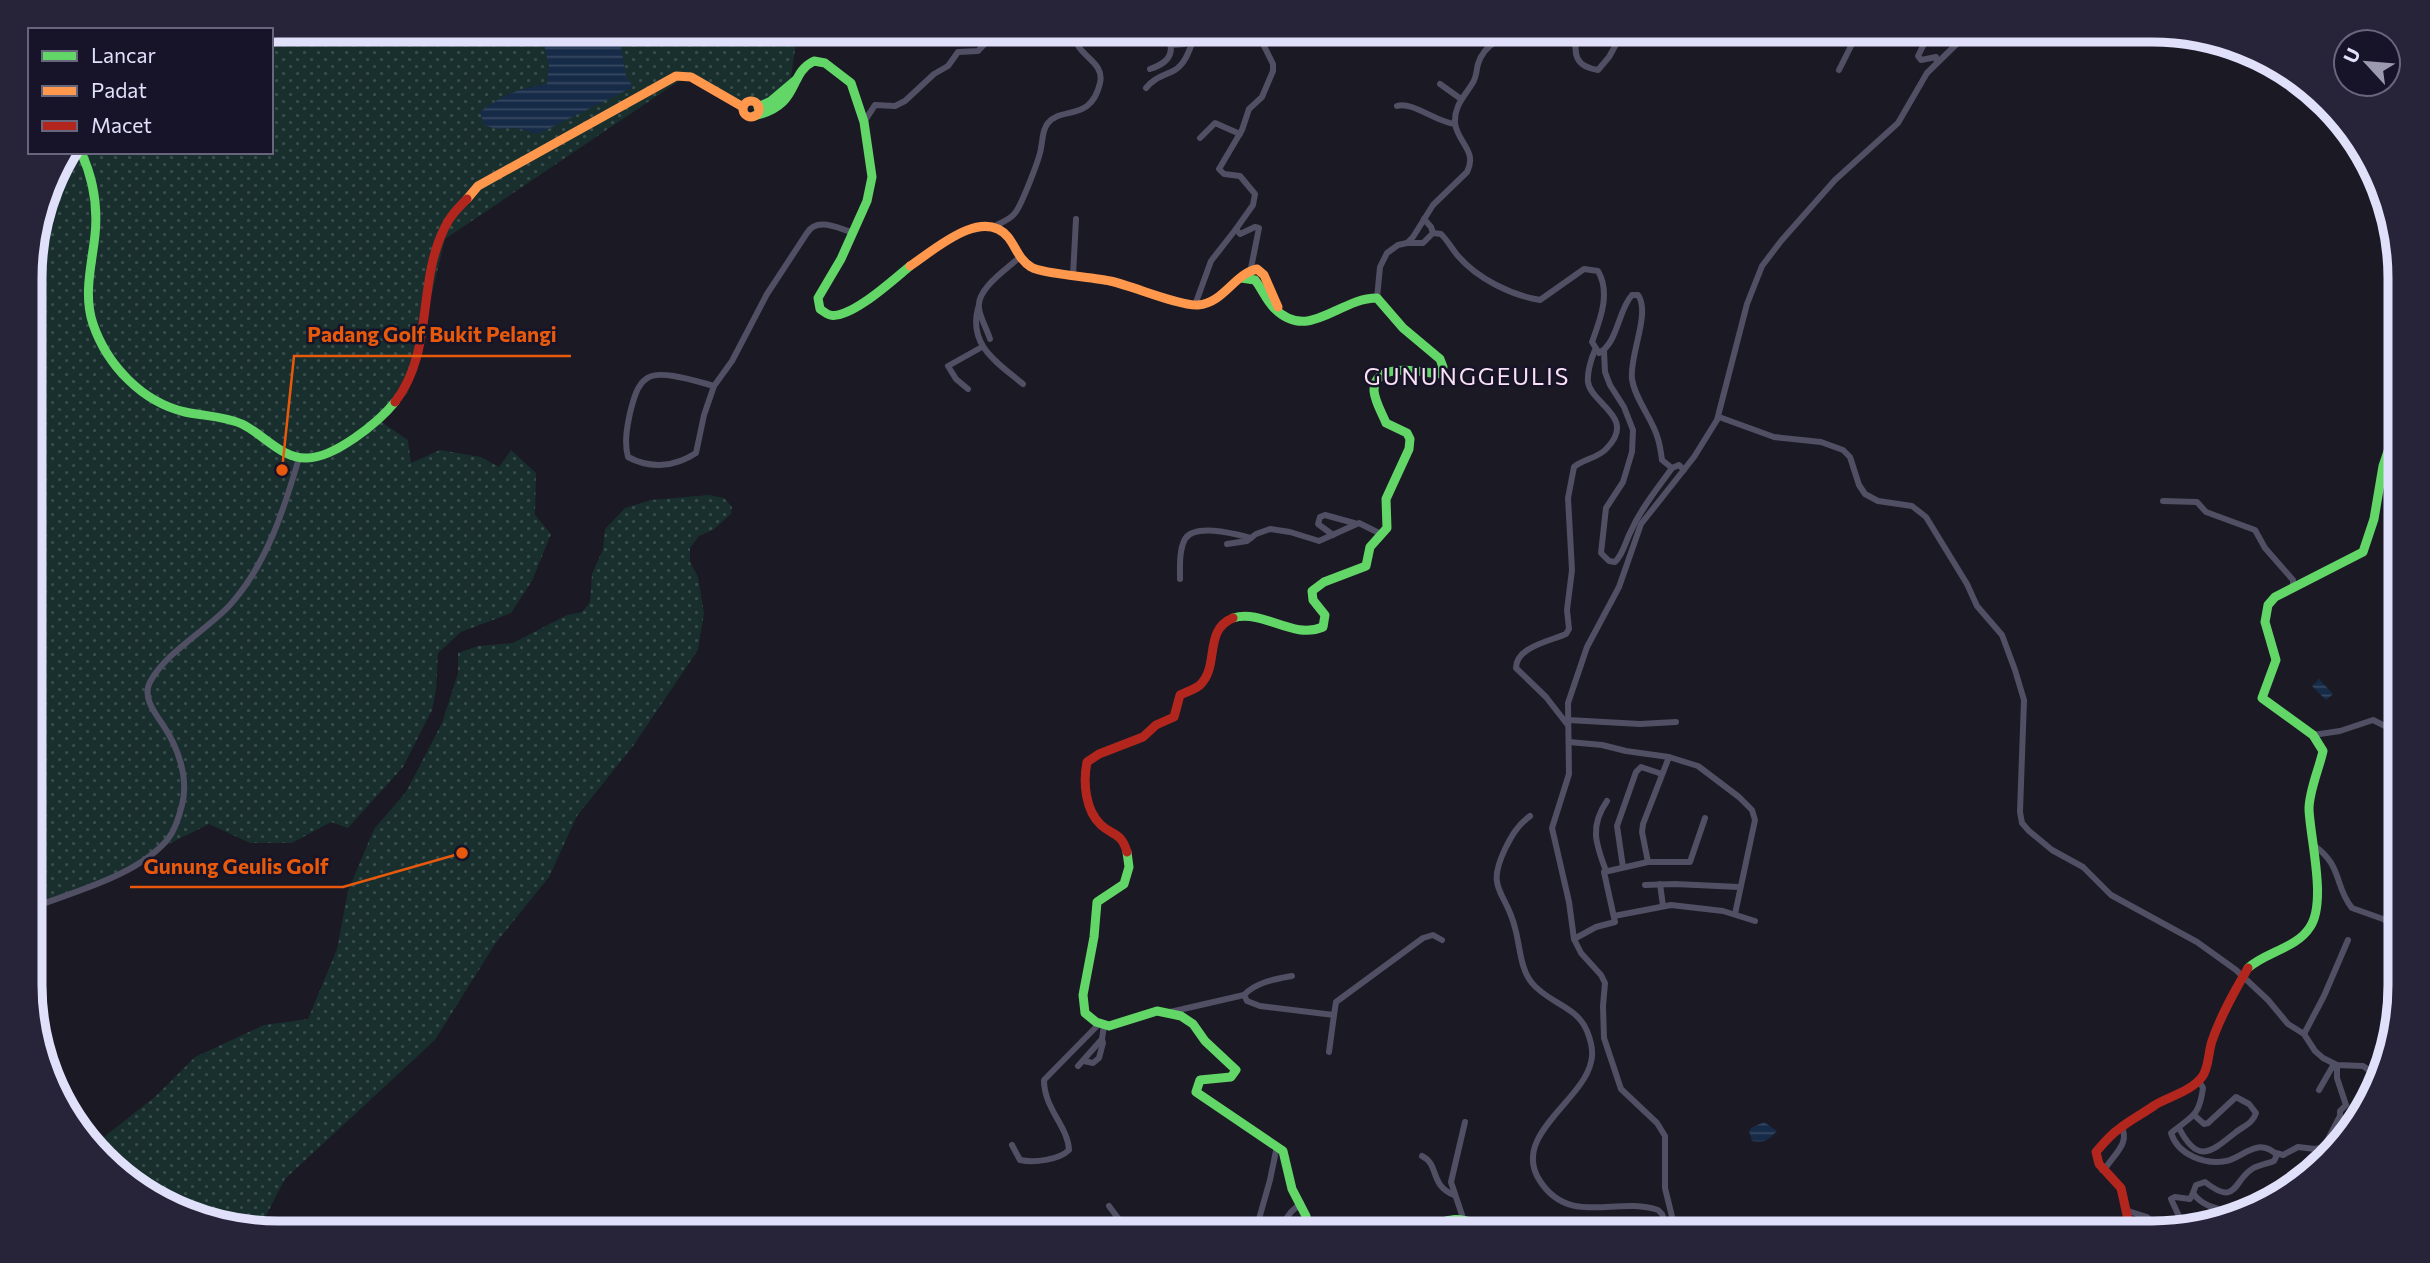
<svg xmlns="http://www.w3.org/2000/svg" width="2430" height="1263" font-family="Commissioner,sans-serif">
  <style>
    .grass { fill: url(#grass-dots) }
    .forest { fill: url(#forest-firs) }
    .water { fill: url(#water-rules) }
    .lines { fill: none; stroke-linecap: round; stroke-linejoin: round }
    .street { stroke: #504f63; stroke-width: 6 }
    .fast { stroke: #63d668; stroke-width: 9 }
    .slow { stroke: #ff974d; stroke-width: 9 }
    .jam { stroke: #b3261e; stroke-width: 9 }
    .labels { text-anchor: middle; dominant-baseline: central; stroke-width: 5; stroke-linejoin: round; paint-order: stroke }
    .quarter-label { font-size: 23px; letter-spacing: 2px; fill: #fbe2f3; stroke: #171429 }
    .rim { fill: none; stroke: #e1e0fb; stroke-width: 9 }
    .leader { fill: none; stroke: #e8590c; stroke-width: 2.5 }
    .callout-dot { fill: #e8590c; stroke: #171429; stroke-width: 2.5 }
    .callout-label { font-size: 21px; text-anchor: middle; font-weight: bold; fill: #e8590c; stroke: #171429; stroke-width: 5; stroke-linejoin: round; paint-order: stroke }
  </style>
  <defs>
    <pattern id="grass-dots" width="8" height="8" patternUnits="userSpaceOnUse" patternTransform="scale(1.75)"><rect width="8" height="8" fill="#182f2e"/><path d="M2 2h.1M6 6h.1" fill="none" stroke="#394d4d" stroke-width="1.8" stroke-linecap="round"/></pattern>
    <pattern id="forest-firs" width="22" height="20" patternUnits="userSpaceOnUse" patternTransform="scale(1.75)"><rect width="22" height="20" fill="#182f2e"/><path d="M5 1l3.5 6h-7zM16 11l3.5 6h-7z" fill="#394d4d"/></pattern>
    <pattern id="water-rules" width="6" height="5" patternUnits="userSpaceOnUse" patternTransform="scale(1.75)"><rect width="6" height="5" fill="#162b47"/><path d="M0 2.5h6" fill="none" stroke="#384962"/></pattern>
  </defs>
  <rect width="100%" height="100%" fill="#1a1924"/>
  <g class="grass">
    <polygon points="278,30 798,30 789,90 774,105 741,103 688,75 445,239 408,393 380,421 408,440 411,463 440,450 481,457 499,467 511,450 536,473 535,515 551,534 532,581 511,613 461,632 438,653 436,690 432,710 403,767 348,828 331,822 292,843 250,843 209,824 153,852 127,870 32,908 30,261 56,168 67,152 271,152 271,31"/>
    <polygon points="709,495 724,498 732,507 731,514 713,530 699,536 690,548 690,562 698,577 704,613 698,650 633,746 577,816 549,877 495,944 435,1040 285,1179 259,1229 168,1207 95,1147 100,1140 156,1096 195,1057 264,1025 308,1019 337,949 348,891 374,829 406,792 442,723 458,673 458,653 478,646 513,643 567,615 582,612 590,602 592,574 603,549 605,529 625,508 651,500"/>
  </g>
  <polygon class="forest" points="1458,30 1505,30 1480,41 1463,36"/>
  <g class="water">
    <path d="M 550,30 L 616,30 L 619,36 L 626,76 L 633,87 L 538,134 L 516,128 L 496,129 L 484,125 L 480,112 C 504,94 518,89 547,84 L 549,66 L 545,48 Z"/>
    <polygon points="2319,679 2333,694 2326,700 2312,686"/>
    <path d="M 1764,1122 L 1777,1131 C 1768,1140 1766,1143 1752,1141 L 1749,1131 L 1751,1128 Z"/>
  </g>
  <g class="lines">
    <g class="street">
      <polyline points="1012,30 1014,30"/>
      <path d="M 1576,30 C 1575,52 1572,66 1598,70 L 1609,57 L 1624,30"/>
      <polyline points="1931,30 1918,56 1921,60 1936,57 1937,63"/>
      <polyline points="1171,45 1185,44 1210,30"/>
      <path d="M 1150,69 C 1172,62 1176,50 1165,30"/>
      <polyline points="1839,70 1859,30"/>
      <polyline points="1440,84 1461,99"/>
      <path d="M 1146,88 C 1155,77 1164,76 1175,70 C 1185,64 1189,51 1193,41"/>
      <path d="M 1397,106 C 1412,101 1436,122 1455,124"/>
      <polyline points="864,122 875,105 895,106 905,101 934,74 948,66 958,52 978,51 998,30"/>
      <polyline points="1200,138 1215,123 1240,134"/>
      <path d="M 993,227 C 1000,223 1010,220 1015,213 C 1021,206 1040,158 1041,148 C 1043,139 1042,130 1048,123 C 1062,106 1091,122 1100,83 C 1106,58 1067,54 1078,30"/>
      <path d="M 1433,233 L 1441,234 C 1448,241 1452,249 1458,256 C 1478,279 1511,295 1540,300 L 1584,269 L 1598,271 C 1611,293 1600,320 1592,342 L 1599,353 C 1618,343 1618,310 1632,295 L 1638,295 C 1651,313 1629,356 1632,379 C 1635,400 1653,419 1658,439 C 1660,445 1661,453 1662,460 L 1672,468"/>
      <polyline points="1407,243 1423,243 1433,233 1431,227 1424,219"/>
      <polyline points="1251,268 1259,228 1255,227 1240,234 1236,229 1253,205 1255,194 1240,176 1224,174 1219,169 1242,130 1249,109 1262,97 1273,71 1273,64 1260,38 1259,30"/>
      <polyline points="1073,276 1076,219"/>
      <path d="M 1377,298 L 1380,267 L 1387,253 L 1398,245 L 1407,243 L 1413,237 L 1433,205 L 1467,172 C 1478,151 1457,142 1455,123 C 1454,106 1464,97 1472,84 C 1477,77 1476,71 1478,64 C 1486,39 1509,36 1530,30"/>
      <polyline points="1195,305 1211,261 1236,229"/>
      <path d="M 978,308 C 968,346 998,363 1023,384"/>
      <path d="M 990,339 C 987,329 980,318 979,308 C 976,289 1008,268 1020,257"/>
      <path d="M 1604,351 L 1605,372 L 1610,385 L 1624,407 L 1633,430 L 1632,452 L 1623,482 L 1606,508 L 1601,553 L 1609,561 L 1615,562 C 1624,553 1625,542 1631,531 C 1641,508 1658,488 1672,468 L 1679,465 L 1684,470"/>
      <path d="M 714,386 C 699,382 658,368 646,379 C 636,386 633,402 630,413 C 627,427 624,443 628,457 C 650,469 675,467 696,453 L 704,415 L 714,386 L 732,361 L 767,294 L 807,233 C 817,217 837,228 852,232"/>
      <polyline points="968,389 956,379 948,366 982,347"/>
      <polyline points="1719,417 1774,437 1821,442 1843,450 1850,457 1859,485 1865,494 1878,501 1912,506 1926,517 1967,584 1977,606 2002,635 2015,670 2024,700 2020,812 2022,823 2029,831 2052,850 2083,867 2111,895 2197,942 2236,970 2268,1000 2288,1024 2304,1034 2315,1051 2323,1058 2337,1065 2363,1066 2379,1077"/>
      <polyline points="2163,501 2197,502 2206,512 2255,530 2265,548 2293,580 2293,587"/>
      <polyline points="1333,535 1318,524 1320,517 1325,515 1354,523"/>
      <polyline points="1227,544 1247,541 1256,534 1270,529 1290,532 1319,541 1359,523 1381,534"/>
      <path d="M 1180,579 C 1180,567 1179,550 1185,539 C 1195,523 1235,534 1251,538"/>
      <polyline points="1568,720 1640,724 1676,722"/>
      <path d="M 1567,724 L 1546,697 L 1516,668 C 1516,647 1550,641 1566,634 L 1569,629 L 1567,610 L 1572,570 L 1568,498 L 1574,467 C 1583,459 1599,458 1607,448 C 1637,417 1591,404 1588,382 C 1587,373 1591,359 1595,350"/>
      <polyline points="2313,735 2340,731 2373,720 2393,730 2400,738"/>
      <polyline points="1569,742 1602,745 1626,751 1669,757 1698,766 1739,797 1752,810 1755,820 1735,914"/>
      <path d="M 1530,816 C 1517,826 1512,835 1505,849 C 1485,891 1506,890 1515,928 C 1520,945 1520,969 1532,983 C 1548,1003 1577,1006 1587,1031 C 1591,1041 1594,1052 1591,1062 C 1583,1101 1510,1136 1540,1181 C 1570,1227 1616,1196 1658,1210 L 1662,1214 L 1669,1233"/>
      <path d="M 2313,845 C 2343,865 2334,886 2352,908 L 2383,919 L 2400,929"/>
      <polyline points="1648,862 1642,832 1643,824 1669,757"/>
      <polyline points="1623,867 1617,826 1636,772 1641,767 1662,774"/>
      <path d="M 1606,871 C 1596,844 1589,827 1607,801"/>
      <polyline points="1660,884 1663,906"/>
      <polyline points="1645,885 1675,884 1739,887"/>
      <path d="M 32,908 C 75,891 137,876 168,839 C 175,830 179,817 182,805 C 189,778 178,747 163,725 C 155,713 142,697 150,682 C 166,652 207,630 230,605 C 267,564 284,509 299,458"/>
      <polyline points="1614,916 1671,905 1723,911 1755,921"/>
      <polyline points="1574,939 1596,927 1615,922 1604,872 1648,862 1690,862 1705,818"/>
      <polyline points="1244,995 1247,1001 1260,1006 1334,1015 1329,1052"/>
      <path d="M 1170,1012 L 1244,995 C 1256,982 1276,979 1292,976"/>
      <polyline points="1334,1015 1336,1002 1423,938 1433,935 1442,940"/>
      <polyline points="2304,1034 2324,996 2348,940"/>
      <polyline points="1084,1061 1093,1063 1099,1058 1103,1043 1102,1039"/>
      <polyline points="1078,1066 1102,1039 1104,1025"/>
      <path d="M 2199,1081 L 2203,1088 C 2199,1118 2191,1116 2171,1133 C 2178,1155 2205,1165 2226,1161 C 2243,1158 2257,1136 2277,1155 L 2274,1161 C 2267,1164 2258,1165 2252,1169 C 2233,1181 2237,1207 2205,1182 L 2196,1185 L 2193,1193 C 2202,1206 2215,1208 2230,1212"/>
      <polyline points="2319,1090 2334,1064"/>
      <path d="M 2179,1128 C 2198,1165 2211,1152 2236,1132 C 2244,1126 2253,1123 2256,1113 L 2249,1104 L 2236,1097 L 2208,1123 L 2204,1124 L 2194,1115"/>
      <path d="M 1012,1145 L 1020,1160 C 1034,1163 1059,1160 1069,1150 C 1068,1126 1044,1109 1044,1080 L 1099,1024"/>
      <polyline points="2276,1153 2283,1155 2298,1147 2315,1149 2324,1147 2340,1116 2340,1111 2346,1105 2337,1078 2337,1065"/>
      <path d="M 1422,1156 C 1440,1165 1429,1185 1454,1195"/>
      <path d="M 2102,1170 L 2105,1169 C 2114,1154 2131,1143 2121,1126"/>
      <polyline points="1109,1206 1129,1233"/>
      <polyline points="2125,1210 2147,1217 2166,1233"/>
      <polyline points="1463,1218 1451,1182 1465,1122"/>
      <polyline points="2184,1227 2171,1199 2175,1197 2190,1199 2193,1193"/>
      <polyline points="1255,1233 1270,1180 1277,1146"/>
      <polyline points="1276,1233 1291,1212 1301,1203"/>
      <polyline points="1676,1233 1665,1188 1665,1136 1657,1123 1621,1089 1604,1038 1603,1006 1605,983 1601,975 1581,953 1574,939 1569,902 1552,828 1569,774 1568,703 1587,647 1619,587 1641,524 1694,457 1717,420 1747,304 1762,266 1781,241 1835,180 1898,123 1927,73 1971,30"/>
    </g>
    <g class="fast">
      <polyline points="758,107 771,101 797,79"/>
      <path d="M 754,116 C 802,105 787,74 814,61 L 825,63 L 851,83 L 864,122 L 872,177 L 867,201 L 841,259 L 818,298 L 820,309 C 823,311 826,314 830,315 C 850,320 894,279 910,266"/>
      <path d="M 81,152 C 93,178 98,206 95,235 C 92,264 83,294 93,324 C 107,365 142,402 185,412 C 204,416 224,416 242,424 C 263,434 282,459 307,458 C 334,458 378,423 395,402"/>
      <path d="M 1233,618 C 1264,609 1292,640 1323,627 L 1325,615 L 1313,600 L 1312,591 L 1324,582 L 1366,566 L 1370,547 L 1387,528 L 1386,499 L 1409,449 L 1410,439 L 1407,433 L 1386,423 C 1382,413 1375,402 1374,391 C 1373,362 1420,371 1437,374 L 1443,367 L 1440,359 L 1403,328 L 1377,298 C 1338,298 1309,343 1274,308 C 1266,300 1262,289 1255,280 L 1241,278"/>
      <polyline points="1127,852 1129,867 1124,884 1097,902 1094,937 1083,995 1085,1013 1096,1022 1109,1026 1157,1011 1181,1016 1193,1024 1205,1041 1236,1070 1231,1077 1200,1080 1196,1092 1283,1151 1292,1189 1306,1216 1307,1233"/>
      <path d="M 2248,968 C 2266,952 2297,948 2310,927 C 2327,902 2310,838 2309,809 C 2309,791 2319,769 2323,751 L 2313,735 L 2262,698 L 2276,660 L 2265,622 L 2268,605 L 2275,597 L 2363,552 L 2374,519 L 2383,466 L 2399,419"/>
      <path d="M 1423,1233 C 1444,1217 1466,1213 1485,1233"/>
    </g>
    <g class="slow">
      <circle cx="751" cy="109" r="8"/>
      <polyline points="467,199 478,186 676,76 691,77 743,107"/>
      <path d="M 910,266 C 933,251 982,206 1008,237 C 1016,247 1019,260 1031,267 C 1042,274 1093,277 1110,281 C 1133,286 1179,306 1198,305 C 1224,303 1234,274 1257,269 L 1264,275 L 1278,307"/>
    </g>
    <g class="jam">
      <path d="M 395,402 C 434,352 417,284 444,229 C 449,217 458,208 467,199"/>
      <path d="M 1127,852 C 1121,832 1113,836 1101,825 C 1085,810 1083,782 1087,762 L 1099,754 L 1143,737 L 1156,725 L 1174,717 L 1180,695 C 1186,692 1194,690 1200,685 C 1220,666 1203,630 1233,618"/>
      <path d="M 2131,1233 L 2121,1188 L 2099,1164 L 2096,1152 C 2103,1144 2110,1135 2119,1129 C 2130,1120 2144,1113 2155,1105 C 2170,1096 2190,1092 2202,1077 C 2209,1068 2208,1053 2212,1041 C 2221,1015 2234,992 2248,968"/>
    </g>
  </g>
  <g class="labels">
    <g class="quarter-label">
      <text x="1467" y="376">GUNUNGGEULIS</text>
    </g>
  </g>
  <path d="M0 0H2430V1263H0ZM278 42H2152A236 236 0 0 1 2388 278V985A236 236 0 0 1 2152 1221H278A236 236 0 0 1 42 985V278A236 236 0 0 1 278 42Z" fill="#27243a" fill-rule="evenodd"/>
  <path class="rim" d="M278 42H2152A236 236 0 0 1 2388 278V985A236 236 0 0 1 2152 1221H278A236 236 0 0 1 42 985V278A236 236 0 0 1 278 42Z"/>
  <path class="leader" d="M282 470L294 356H571M462 853L343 887H130"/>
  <g class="callout-dot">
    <circle cx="282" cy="470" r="7"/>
    <circle cx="462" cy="853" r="7"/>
  </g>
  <g class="callout-label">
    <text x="432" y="342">Padang Golf Bukit Pelangi</text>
    <text x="236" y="874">Gunung Geulis Golf</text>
  </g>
  <rect x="28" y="28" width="245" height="126" fill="#171429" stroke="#68667d" stroke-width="2"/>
  <rect x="42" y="51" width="35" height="10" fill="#63d668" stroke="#68667d" stroke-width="2"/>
  <text x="91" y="63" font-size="21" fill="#e1e0fb">Lancar</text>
  <rect x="42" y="86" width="35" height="10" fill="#ff974d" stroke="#68667d" stroke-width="2"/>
  <text x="91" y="98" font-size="21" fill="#e1e0fb">Padat</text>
  <rect x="42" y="121" width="35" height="10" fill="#b3261e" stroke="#68667d" stroke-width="2"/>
  <text x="91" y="133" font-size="21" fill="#e1e0fb">Macet</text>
  <g transform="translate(2367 63) rotate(296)"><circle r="33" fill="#171429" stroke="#68667d" stroke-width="2"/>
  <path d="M0-5L12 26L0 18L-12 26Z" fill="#9b9ab0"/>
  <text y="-10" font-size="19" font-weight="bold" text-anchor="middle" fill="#e1e0fb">U</text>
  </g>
</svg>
